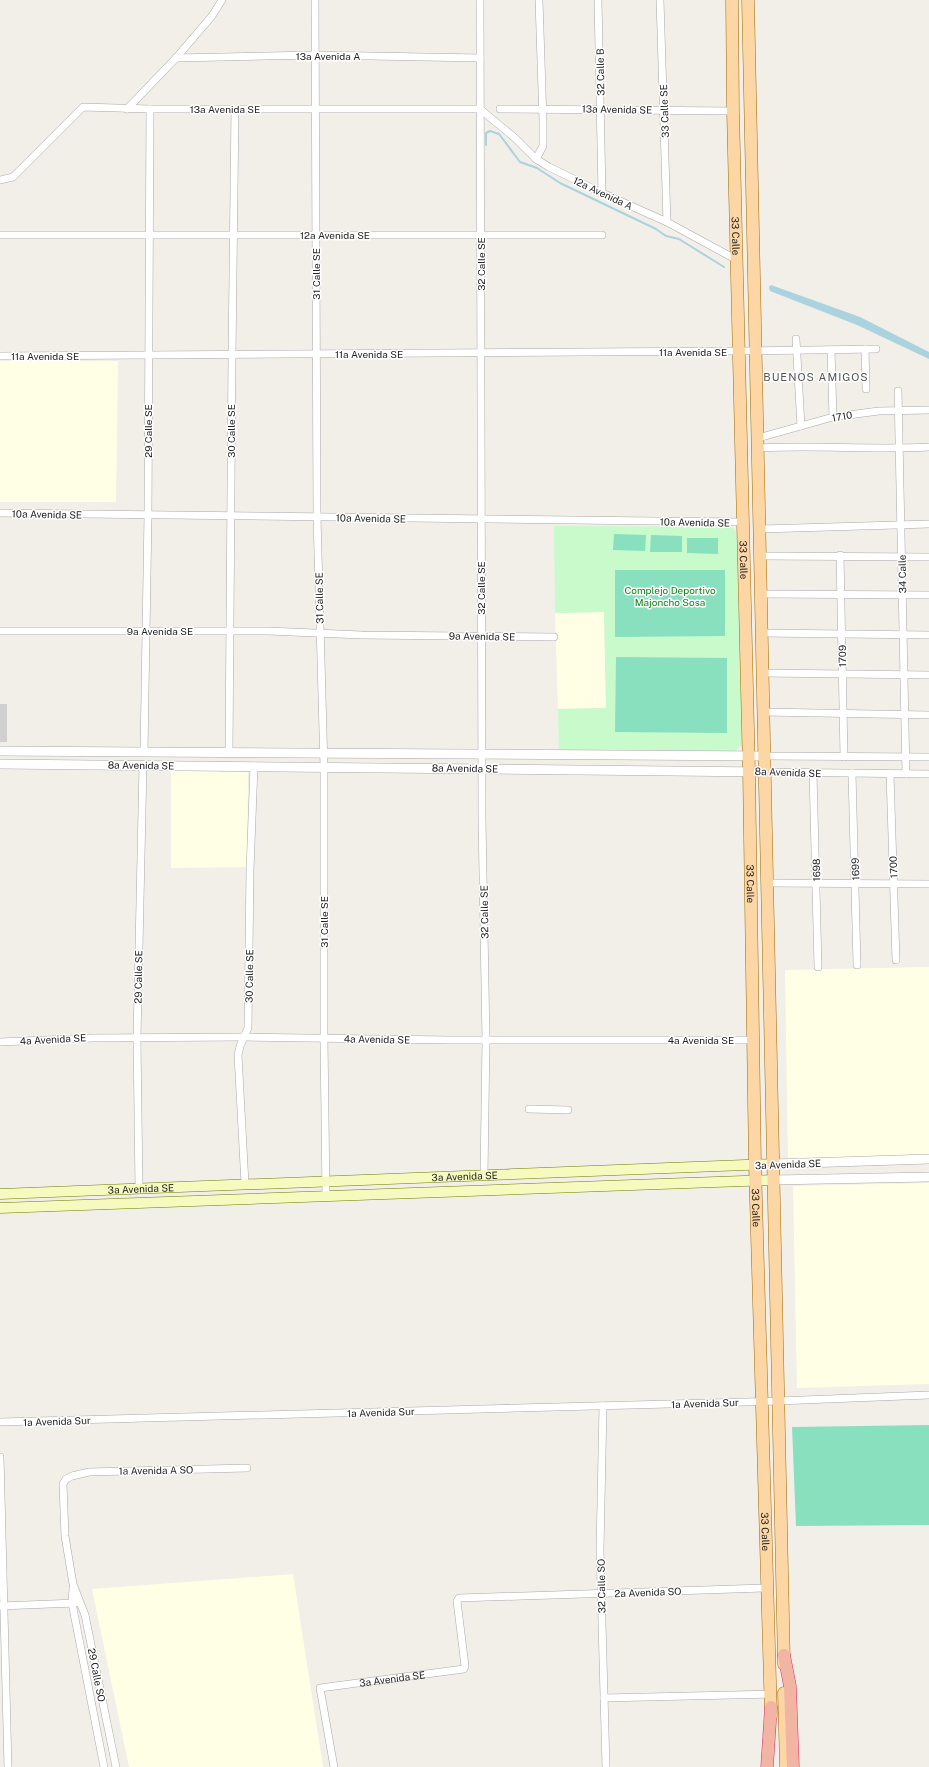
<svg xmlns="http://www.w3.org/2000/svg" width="929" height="1767" font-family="'Public Sans',sans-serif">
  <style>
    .education { fill: #ffffe5 }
    .religious { fill: #d0d0d0 }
    .park { fill: #c8facc }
    .pitch { fill: #88e0be }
    .water { fill: #aad3df }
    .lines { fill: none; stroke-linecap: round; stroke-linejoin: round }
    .stream { stroke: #aad3df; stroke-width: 2 }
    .minor-casing { stroke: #a9a9a9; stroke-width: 8 }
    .tertiary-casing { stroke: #a9a9a9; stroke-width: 10 }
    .secondary-casing { stroke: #707d05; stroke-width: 11 }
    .primary-casing { stroke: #a06b00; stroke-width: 13 }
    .trunk-casing { stroke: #dc2a67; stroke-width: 13 }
    .minor { stroke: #fff; stroke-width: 7 }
    .tertiary { stroke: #fff; stroke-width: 9 }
    .secondary { stroke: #f7fabf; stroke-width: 10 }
    .primary { stroke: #fcd6a4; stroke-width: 12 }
    .trunk { stroke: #f2b4a3; stroke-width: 12 }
    .labels { text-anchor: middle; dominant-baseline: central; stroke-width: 3; stroke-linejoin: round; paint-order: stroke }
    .street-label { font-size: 10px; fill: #222; stroke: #fff }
    .park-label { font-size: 10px; fill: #0c8416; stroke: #fff }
    .neighbourhood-label { font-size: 11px; letter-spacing: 1px; fill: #555; stroke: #fff }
  </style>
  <rect width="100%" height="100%" fill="#f2efe9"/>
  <g class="education">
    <polygon points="0,361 118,361 116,502 0,502"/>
    <polygon points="604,612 606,708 558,709 555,613"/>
    <polygon points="171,770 248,772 247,867 171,868"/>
    <polygon points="929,967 929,1155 788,1159 785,970"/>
    <polygon points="929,1183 929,1384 797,1388 793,1186"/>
    <polygon points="293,1574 323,1767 129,1767 92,1589"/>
  </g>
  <rect class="religious" x="0" y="704" width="7" height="38"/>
  <polygon class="park" points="554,526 731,527 735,530 737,535 742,744 735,751 559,751 558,709 606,708 604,612 555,613"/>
  <g class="pitch">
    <polygon points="614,534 646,535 645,551 613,550"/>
    <polygon points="651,535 682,536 682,552 650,552"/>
    <polygon points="687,538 718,538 718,554 687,553"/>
    <polygon points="615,570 725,570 725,636 615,637"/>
    <polygon points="616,657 727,658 727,733 615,732"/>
    <polygon points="929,1425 929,1525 796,1526 792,1427"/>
  </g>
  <polygon class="water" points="771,285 860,317 929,352 929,359 857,325 770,291 769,287"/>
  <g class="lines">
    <polyline class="stream" points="486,145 486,133 490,131 499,134 520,162 537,168 560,183 656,229 666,236 679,239 724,267"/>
    <g class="minor-casing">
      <g id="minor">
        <polyline points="315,0 317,517 324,767 324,1039 326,1195"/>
        <polyline points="480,0 482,819 486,1040 484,1175"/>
        <polyline points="598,0 602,193"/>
        <polyline points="660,0 667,222"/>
        <polyline points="176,58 315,55 480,58"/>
        <polyline points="127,109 176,58 212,16 222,0"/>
        <polyline points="500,109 733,111"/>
        <polyline points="536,159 543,146 543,121 539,0"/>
        <polyline points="0,180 13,177 83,107 150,109 480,109 515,138 536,159 549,167 602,193 667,222 737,260"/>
        <polyline points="0,235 602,235"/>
        <polyline points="796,339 801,426"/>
        <polyline points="865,349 866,389"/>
        <polyline points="831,350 833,417"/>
        <polyline points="0,356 739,351 876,349"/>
        <polyline points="898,391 906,774"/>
        <polyline points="758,438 833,417 879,411 929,410"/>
        <path d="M 758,448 C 815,445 872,450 929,447"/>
        <polyline points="0,513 742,522"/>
        <polyline points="759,529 929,524"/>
        <polyline points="840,555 844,757"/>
        <polyline points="760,556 929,557"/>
        <polyline points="761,594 929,595"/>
        <polyline points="0,631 268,631 362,635 554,637"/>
        <polyline points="762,633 929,635"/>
        <polyline points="763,673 929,675"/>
        <polyline points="763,712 929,715"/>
        <polyline points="144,752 148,515 150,109"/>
        <polyline points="229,753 232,355 235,109"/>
        <polyline points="764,756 929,757"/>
        <polyline points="764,772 929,774"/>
        <polyline points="813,773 818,967"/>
        <polyline points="852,773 857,965"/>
        <polyline points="890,774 896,960"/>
        <polyline points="767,883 929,884"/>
        <polyline points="0,1042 92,1038 244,1037 448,1040 754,1040"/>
        <polyline points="529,1109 568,1110"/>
        <polyline points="245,1184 238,1055 240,1046 248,1028 250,870 254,766"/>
        <polyline points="139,1188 137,1038 143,765"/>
        <polyline points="603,1406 600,1550 606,1767"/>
        <polyline points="0,1422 778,1401 929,1395"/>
        <polyline points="0,1457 8,1767"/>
        <polyline points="73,1588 72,1603 104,1767"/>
        <polyline points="0,1606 76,1603"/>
        <polyline points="604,1698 771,1694"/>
        <polyline points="116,1767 85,1615 73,1584 65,1536 63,1484 66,1479 72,1476 89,1472 247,1468"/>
        <path id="s1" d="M 334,1767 L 320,1688 L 464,1669 L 465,1666 L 457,1601 L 459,1598 L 766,1588"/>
      </g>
    </g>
    <g class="tertiary-casing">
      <g id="tertiary">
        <polyline points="0,751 764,756"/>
        <polyline points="0,764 764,772"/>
        <polyline points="773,1164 929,1159"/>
        <polyline points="773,1180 929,1177"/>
      </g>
    </g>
    <g class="secondary-casing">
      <g id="secondary">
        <path id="s2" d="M 0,1194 L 773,1164"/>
        <polyline points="0,1208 773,1180"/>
      </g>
    </g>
    <g class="primary-casing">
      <g id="primary">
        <path id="s3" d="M 732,0 L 733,111 L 749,771 L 755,1165 L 771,1716"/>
        <polyline points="748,0 784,1664"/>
        <polyline points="784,1693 786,1767"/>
      </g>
    </g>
    <g class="trunk-casing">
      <g id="trunk">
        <polyline points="784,1655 790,1686 793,1767"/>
        <polyline points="767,1767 771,1707"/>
      </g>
    </g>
    <use href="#minor" class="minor"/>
    <use href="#tertiary" class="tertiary"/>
    <use href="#secondary" class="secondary"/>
    <use href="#primary" class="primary"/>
    <use href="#trunk" class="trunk"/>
  </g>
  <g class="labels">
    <g class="street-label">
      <text x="328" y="56">13a Avenida A</text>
      <text transform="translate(600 72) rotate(-91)">32 Calle B</text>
      <text x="225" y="109">13a Avenida SE</text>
      <text transform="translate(617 109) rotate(1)">13a Avenida SE</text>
      <text transform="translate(664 111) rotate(-92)">33 Calle SE</text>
      <text transform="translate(603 193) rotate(25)">12a Avenida A</text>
      <text x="335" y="235">12a Avenida SE</text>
      <text stroke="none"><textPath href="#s3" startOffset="236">33 Calle</textPath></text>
      <text transform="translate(481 264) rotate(-90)">32 Calle SE</text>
      <text transform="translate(316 274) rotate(-90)">31 Calle SE</text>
      <text x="693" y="352">11a Avenida SE</text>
      <text x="369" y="354">11a Avenida SE</text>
      <text x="45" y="356">11a Avenida SE</text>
      <text transform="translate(842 416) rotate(-10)">1710</text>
      <text transform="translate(148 431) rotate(-90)">29 Calle SE</text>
      <text transform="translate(231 431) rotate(-90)">30 Calle SE</text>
      <text transform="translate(47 514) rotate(1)">10a Avenida SE</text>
      <text transform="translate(371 518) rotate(1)">10a Avenida SE</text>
      <text transform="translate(695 522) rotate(1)">10a Avenida SE</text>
      <text stroke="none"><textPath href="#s3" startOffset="560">33 Calle</textPath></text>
      <text transform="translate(902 574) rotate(-91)">34 Calle</text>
      <text transform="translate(481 588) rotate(-90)">32 Calle SE</text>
      <text transform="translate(319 598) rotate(-91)">31 Calle SE</text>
      <text x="160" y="631">9a Avenida SE</text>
      <text transform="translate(482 636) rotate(1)">9a Avenida SE</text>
      <text transform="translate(842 656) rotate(-91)">1709</text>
      <text transform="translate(141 765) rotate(1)">8a Avenida SE</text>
      <text transform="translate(465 768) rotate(1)">8a Avenida SE</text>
      <text transform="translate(788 772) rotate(2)">8a Avenida SE</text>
      <text transform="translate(893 867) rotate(-92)">1700</text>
      <text transform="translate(855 869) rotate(-92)">1699</text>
      <text transform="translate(816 870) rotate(-91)">1698</text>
      <text stroke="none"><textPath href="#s3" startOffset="884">33 Calle</textPath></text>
      <text transform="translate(484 912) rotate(-91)">32 Calle SE</text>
      <text transform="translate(324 922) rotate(-90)">31 Calle SE</text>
      <text transform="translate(249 976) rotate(-89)">30 Calle SE</text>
      <text transform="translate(138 977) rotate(-89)">29 Calle SE</text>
      <text transform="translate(53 1039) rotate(-3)">4a Avenida SE</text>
      <text transform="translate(377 1039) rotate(1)">4a Avenida SE</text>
      <text x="701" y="1040">4a Avenida SE</text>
      <text transform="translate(788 1164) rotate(-2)">3a Avenida SE</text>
      <text stroke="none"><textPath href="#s2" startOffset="465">3a Avenida SE</textPath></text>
      <text stroke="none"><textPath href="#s2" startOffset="141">3a Avenida SE</textPath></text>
      <text stroke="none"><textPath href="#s3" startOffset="1208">33 Calle</textPath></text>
      <text transform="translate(705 1403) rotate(-2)">1a Avenida Sur</text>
      <text transform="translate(381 1412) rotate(-2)">1a Avenida Sur</text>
      <text transform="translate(57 1421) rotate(-2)">1a Avenida Sur</text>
      <text transform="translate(156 1470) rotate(-1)">1a Avenida A SO</text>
      <text stroke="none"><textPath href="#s3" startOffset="1532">33 Calle</textPath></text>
      <text transform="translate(601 1586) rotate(-91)">32 Calle SO</text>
      <text transform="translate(648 1592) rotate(-2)">2a Avenida SO</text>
      <text transform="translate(97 1675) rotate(79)">29 Calle SO</text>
      <text stroke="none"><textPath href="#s1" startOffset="153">3a Avenida SE</textPath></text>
    </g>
    <g class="park-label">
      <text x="670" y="590">Complejo Deportivo<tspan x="670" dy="12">Majoncho Sosa</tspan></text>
    </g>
    <g class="neighbourhood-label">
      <text x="816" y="377">BUENOS AMIGOS</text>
    </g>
  </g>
</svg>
